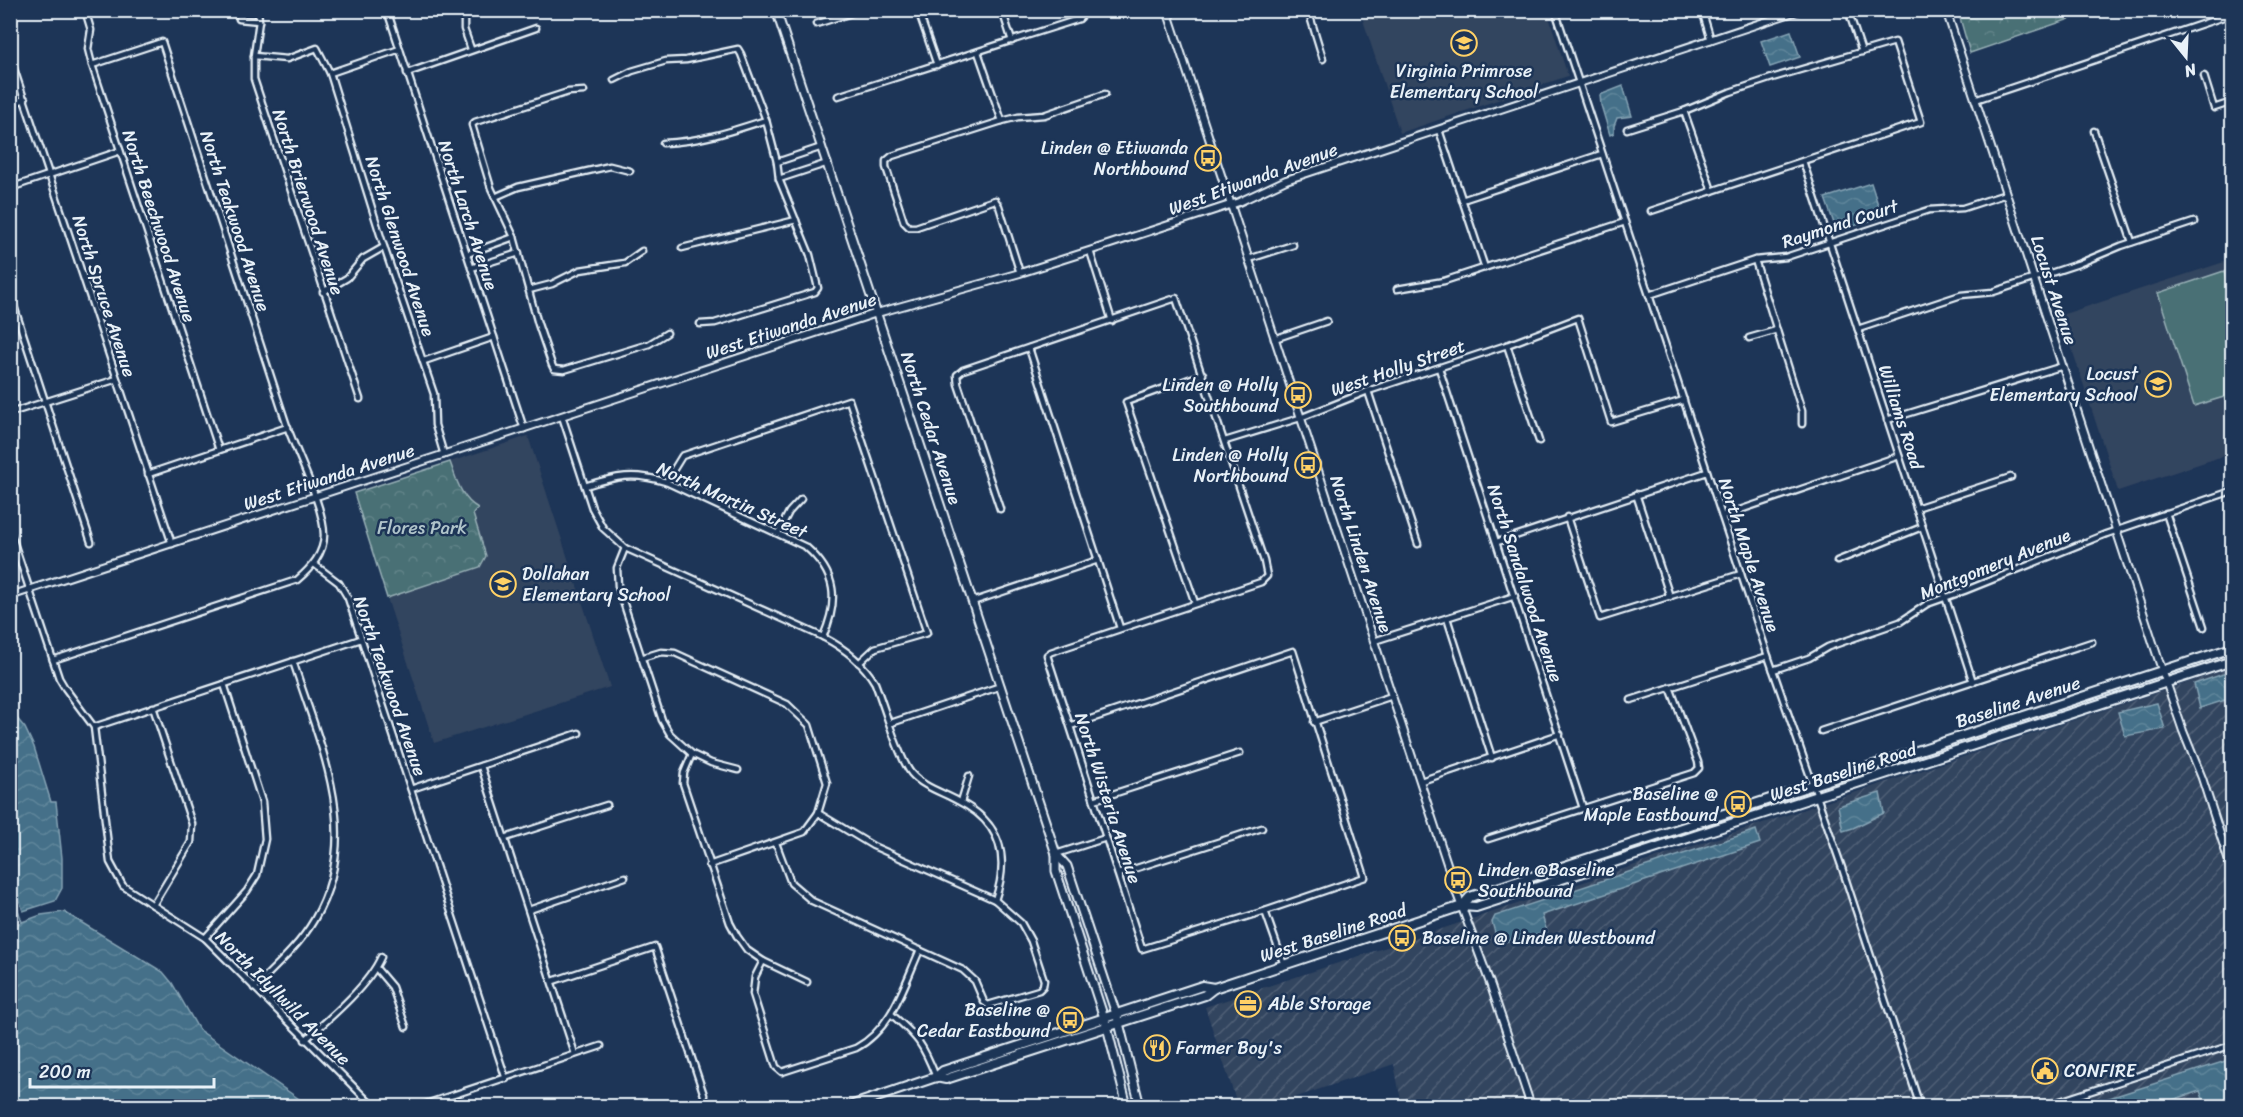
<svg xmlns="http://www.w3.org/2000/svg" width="2243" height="1117" font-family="Sriracha,sans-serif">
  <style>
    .built { fill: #32445e }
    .industrial { fill: url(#industrial-furrows) }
    .green { fill: #486f74; stroke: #98b0b6; stroke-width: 1.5 }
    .forest { fill: url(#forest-crowns); stroke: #98b0b6; stroke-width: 1.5 }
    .water { fill: url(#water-waves); stroke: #86a4b5; stroke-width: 1.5 }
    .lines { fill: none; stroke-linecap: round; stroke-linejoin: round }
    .stream { stroke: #86a4b5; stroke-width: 1.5 }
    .minor-casing { stroke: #e8f1f8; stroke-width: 9 }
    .tertiary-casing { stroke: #e8f1f8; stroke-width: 10 }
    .secondary-casing { stroke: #e8f1f8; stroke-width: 11 }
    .primary-casing { stroke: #e8f1f8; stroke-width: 12 }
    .minor { stroke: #1d3557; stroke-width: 4.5 }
    .tertiary { stroke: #1d3557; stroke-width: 6 }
    .secondary { stroke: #1d3557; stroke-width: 7 }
    .primary { stroke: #1d3557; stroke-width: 8 }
    .labels { text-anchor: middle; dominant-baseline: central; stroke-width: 5; stroke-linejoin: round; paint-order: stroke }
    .poi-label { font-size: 18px; fill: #e8f1f8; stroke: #1d3557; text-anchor: end }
    .street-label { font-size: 18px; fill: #e8f1f8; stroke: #1d3557 }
    .park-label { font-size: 18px; fill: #b0c4ca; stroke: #1d3557 }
  </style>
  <defs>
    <pattern id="industrial-furrows" width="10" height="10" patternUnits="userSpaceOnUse" patternTransform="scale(1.5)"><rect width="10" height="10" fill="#32445e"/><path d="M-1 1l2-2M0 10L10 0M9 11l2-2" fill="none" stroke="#505f76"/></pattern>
    <pattern id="forest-crowns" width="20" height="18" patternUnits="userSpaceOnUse" patternTransform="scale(1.5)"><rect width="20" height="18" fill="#486f74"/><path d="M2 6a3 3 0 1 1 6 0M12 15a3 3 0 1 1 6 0" fill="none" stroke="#628489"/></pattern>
    <pattern id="water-waves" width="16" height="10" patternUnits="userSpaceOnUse" patternTransform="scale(1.5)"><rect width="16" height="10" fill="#447089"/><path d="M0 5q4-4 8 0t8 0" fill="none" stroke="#5f859a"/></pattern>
  </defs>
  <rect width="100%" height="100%" fill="#1d3557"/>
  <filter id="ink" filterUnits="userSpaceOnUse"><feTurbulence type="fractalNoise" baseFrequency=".0167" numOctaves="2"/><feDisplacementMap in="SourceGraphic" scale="12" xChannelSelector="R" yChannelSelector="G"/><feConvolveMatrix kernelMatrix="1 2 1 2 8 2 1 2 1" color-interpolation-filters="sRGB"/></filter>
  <g filter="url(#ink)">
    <g class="built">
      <polygon points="1360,11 1547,11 1568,76 1400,133"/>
      <polygon points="2224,262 2232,289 2232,453 2118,491 2061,315"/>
      <polygon points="528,436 610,687 434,743 387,598 480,567 473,514 477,508 470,504 459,485 450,462"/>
    </g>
    <polygon class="industrial" points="2232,668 2232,1106 1402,1106 1394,1064 1270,1106 1238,1106 1205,1007"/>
    <polygon class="green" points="2224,271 2232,298 2232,405 2228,407 2224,397 2194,406 2158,293"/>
    <g class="forest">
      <polygon points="2096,10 1970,53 1958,11 1958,10"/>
      <path d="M 450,462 C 456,478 461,499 478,508 L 473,514 L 486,556 L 480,567 L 387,598 L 354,493 Z"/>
    </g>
    <g class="water">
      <polygon points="1791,31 1800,57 1770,67 1761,41"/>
      <polygon points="1623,86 1632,116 1617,118 1614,126 1614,133 1610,135 1601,105 1600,95"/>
      <polygon points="1871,183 1882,217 1838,231 1836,229 1825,198"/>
      <polygon points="2232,671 2232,698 2200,708 2194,684"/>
      <polygon points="2157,703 2165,729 2125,736 2118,712"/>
      <polygon points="10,710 25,728 34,747 51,802 56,802 62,858 62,888 55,901 23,911 19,899 11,902"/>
      <polygon points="1880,793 1884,813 1853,828 1843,831 1838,806"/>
      <polygon points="1756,830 1760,843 1542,915 1547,932 1521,940 1515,939 1500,943 1497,940 1492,922 1495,916"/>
      <polygon points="64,912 163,972 172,983 199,1030 302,1101 290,1106 14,1106 10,1096 11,926 41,915"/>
      <polygon points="2232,1059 2232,1101 2216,1106 2206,1106 2200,1091 2154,1106 2084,1106"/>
    </g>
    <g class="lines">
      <polyline class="stream" points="15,901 22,922"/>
      <g class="minor-casing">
        <g id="minor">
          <polyline points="85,10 91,30 88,49 92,65 219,450"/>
          <polyline points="258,10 259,21 254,56 254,79 360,399"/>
          <polyline points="387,10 524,429"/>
          <polyline points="464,10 464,29 471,49"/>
          <polyline points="918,10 937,65"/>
          <polyline points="1002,10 1012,41"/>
          <polyline points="1308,10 1323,59"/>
          <polyline points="1555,10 1768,656 1841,865 1920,1106"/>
          <polyline points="1702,10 1711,40"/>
          <polyline points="1848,10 1862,52"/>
          <polyline points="239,19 259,21"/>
          <polyline points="816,24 861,10"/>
          <polyline points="978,52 1002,121"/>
          <polyline points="254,56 287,59 317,48 330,73 384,247 434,394 435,425 444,455"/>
          <polyline points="10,57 172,544"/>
          <polyline points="330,73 400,49"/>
          <polyline points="407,73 536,28"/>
          <polyline points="2204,76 2214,108 2232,102"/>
          <polyline points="614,80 632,71 666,61 686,60 738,49 741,54 766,120 777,162 779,179 810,255 818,288 815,292 715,323 700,324"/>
          <polyline points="584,91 568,92 475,122 472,125 491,188 514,237 538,324 552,365 554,369 564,370 649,344 667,333"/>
          <polyline points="838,96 1079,19 1083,15 1083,10"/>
          <polyline points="1975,100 2232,14"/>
          <polyline points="10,104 25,99"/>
          <polyline points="1684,111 1712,191"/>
          <polyline points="1627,129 1684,111 1730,92 1772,78 1895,42 1921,122 1651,211"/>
          <polyline points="1439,130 1485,268"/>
          <polyline points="2094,131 2132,242"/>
          <path d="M 663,143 C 699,142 732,131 766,120"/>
          <polyline points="1803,161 1973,682"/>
          <polyline points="777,162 822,147"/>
          <polyline points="779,179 828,163"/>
          <polyline points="10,188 120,151"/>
          <polyline points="495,197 518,187 610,166 630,171"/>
          <polyline points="1462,200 1602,154"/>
          <polyline points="682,248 796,220"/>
          <polyline points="1090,251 1112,321"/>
          <polyline points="467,254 514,237"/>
          <polyline points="1249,259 1293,245"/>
          <polyline points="1755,260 1802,411 1802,424"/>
          <polyline points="471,268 519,253"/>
          <polyline points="1020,273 999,206 995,200 916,227 909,227 904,222 886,167 886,161 892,156 1002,121 1018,117 1044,115 1105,94"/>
          <polyline points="1397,289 1444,281 1625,222"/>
          <polyline points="529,290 552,284 580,270 625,263 642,251"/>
          <polyline points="323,292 347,278 363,259 384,247"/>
          <polyline points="10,294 91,542"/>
          <polyline points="1649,295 1755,260 1786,257 1929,210 1963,208 2006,194"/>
          <polyline points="1858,329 1961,295 1993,292 2078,264 2121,246 2194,222"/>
          <polyline points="1749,338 1777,330"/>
          <polyline points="1274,339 1327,321"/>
          <polyline points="1507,345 1539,441"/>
          <polyline points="1029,348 1120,628"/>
          <polyline points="424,361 494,337"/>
          <polyline points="1439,368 1583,808"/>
          <polyline points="1368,391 1418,544"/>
          <polyline points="10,413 117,379"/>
          <polyline points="562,416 592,508 603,528 625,548 617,568 618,586 662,720 670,734 692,754"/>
          <polyline points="1887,420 2063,366"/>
          <polyline points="1225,441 1300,418 1368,391 1507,345 1578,318 1611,422 1684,400"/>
          <polyline points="148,474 288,427"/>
          <polyline points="666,482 682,456 849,400 927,633 875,648 859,663"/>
          <path d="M 585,486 C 616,476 634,472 666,482 L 806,547 C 837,574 839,600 823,637"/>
          <polyline points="1636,494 1670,597"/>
          <polyline points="1916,508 2011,477"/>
          <path d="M 1000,509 L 958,384 L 957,375 L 963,370 L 1176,298 L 1264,561 L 1267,576 L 1261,582 L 1051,652 L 1047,655 C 1079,753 1111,851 1142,949 L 1265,911 L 1365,877 L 1293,651 L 1070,726"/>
          <polyline points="2166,513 2204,627"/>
          <polyline points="1722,516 1899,456"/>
          <polyline points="1567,517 1600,618 1741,574"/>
          <polyline points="10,531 59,678 65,688 94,727 110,862 123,886 205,938 373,1106"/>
          <polyline points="778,533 789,512 801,499"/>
          <polyline points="1497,542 1707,472"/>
          <path d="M 625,548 L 823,637 C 844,648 863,662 875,683 C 884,706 898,756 911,773 C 923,787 942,792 958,801 C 1001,822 1010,857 995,900"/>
          <polyline points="1837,561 1922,527"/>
          <polyline points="314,564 339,583 348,598 506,1079"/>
          <polyline points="972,602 1098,560"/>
          <polyline points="1195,603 1126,402 1203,374"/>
          <polyline points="1447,618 1492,758"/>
          <polyline points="1374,641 1515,596"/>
          <polyline points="641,658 661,652 675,653 787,704 809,725 827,783 818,813 804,832 709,865"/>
          <path d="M 53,660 L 297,580 C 311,568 324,554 324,535 C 324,506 296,453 286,423 C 245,296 204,169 162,42 L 92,65"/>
          <polyline points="1773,670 1809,658 1828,647 1900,622 1927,604 1964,591 2106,534 2232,491"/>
          <polyline points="1631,700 1768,656"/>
          <polyline points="153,707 192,824 191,842 153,905"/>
          <polyline points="1314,722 1392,696"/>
          <polyline points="891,723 1001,686"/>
          <polyline points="94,727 361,639"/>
          <polyline points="1821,731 2092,642"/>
          <polyline points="481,766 575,1054"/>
          <polyline points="738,770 711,763 692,754 684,773 683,783 730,923 737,936 747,950 763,961 807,982"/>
          <polyline points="1421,781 1560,734"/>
          <polyline points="411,789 579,733"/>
          <polyline points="1094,800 1240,753"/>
          <polyline points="961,802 969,776"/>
          <polyline points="505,838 607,805"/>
          <polyline points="1488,839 1694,773 1699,768 1698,762 1670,687"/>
          <polyline points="776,843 791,883 812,901 963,970 975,981 984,1002 988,1005 1039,990 1043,986 1044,980 1031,941 1021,923 995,900 873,846 818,813"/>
          <polyline points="1056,854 1106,838"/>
          <polyline points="1118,874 1262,828"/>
          <polyline points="529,910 625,877"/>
          <polyline points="1265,911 1284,965"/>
          <polyline points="205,938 247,891 257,875 265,839 262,802 224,684"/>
          <path d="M 763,961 L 755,977 L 753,994 L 776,1067 L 782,1072 L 856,1048 C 892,1029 904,985 920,950"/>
          <polyline points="376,968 392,987 406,1027"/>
          <polyline points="553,981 655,947 704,1095 703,1106"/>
          <path d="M 254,988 C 276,966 299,946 314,920 C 364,835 320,746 293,661"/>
          <path d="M 891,1014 C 918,1037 923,1044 936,1077"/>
          <path d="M 305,1040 C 330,1018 368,986 381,957"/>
          <polyline points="420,1106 601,1046"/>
          <polyline points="2045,1106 2232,1045"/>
        </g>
      </g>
      <g class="tertiary-casing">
        <g id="tertiary">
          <polyline points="1167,10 1457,894 1491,986 1531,1106"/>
          <polyline points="1946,10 2159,661 2183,731 2202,778 2232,871"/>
          <polyline points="10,596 877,313 1020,273 1089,251 1239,202 1286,180 1800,10"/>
        </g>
      </g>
      <g class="secondary-casing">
        <g id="secondary">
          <polyline points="776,10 1056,854 1056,871 1107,1027 1127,1106"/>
          <polyline points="1056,854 1067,866 1119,1023 1140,1106"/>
        </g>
      </g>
      <g class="primary-casing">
        <g id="primary">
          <polyline points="1462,906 1470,897 2232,648"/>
          <polyline points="936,1077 946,1079 1205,995 1214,988 1462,906 1476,907 2232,661"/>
          <polyline points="850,1106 936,1077 943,1071 1202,986 1214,988"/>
        </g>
      </g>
      <use href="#minor" class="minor"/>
      <use href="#tertiary" class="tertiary"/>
      <use href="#secondary" class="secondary"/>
      <use href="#primary" class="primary"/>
    </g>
  </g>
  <defs>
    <g id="school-ring" transform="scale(1.35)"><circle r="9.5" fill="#1d3557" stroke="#ffd166" stroke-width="1.5"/><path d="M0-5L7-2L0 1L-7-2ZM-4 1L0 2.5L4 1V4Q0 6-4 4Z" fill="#ffd166"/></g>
    <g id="bus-ring" transform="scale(1.35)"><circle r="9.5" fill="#1d3557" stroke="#ffd166" stroke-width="1.5"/><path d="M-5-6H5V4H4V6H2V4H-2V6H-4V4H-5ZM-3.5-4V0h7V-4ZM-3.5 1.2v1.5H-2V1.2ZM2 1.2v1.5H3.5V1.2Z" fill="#ffd166"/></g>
    <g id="office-ring" transform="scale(1.35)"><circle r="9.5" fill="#1d3557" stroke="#ffd166" stroke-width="1.5"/><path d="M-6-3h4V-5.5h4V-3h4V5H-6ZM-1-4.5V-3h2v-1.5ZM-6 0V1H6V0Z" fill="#ffd166"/></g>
    <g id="restaurant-ring" transform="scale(1.35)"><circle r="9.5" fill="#1d3557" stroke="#ffd166" stroke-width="1.5"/><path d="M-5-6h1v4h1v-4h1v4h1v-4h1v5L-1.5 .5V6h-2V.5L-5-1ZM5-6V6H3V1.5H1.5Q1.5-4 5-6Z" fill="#ffd166"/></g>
    <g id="civic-ring" transform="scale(1.35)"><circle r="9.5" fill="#1d3557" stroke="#ffd166" stroke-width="1.5"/><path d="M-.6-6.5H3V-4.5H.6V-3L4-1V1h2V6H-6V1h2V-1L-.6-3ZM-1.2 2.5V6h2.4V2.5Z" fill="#ffd166"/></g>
  </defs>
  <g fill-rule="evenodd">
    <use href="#school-ring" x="1464" y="43"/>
    <use href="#bus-ring" x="1208" y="158"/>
    <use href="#school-ring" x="2158" y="384"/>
    <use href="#bus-ring" x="1298" y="395"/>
    <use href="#bus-ring" x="1308" y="465"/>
    <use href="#school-ring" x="503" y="584"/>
    <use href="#bus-ring" x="1738" y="804"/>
    <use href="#bus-ring" x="1458" y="880"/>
    <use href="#bus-ring" x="1402" y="938"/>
    <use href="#office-ring" x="1248" y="1004"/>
    <use href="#bus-ring" x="1070" y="1020"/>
    <use href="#restaurant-ring" x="1157" y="1048"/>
    <use href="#civic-ring" x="2045" y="1071"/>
  </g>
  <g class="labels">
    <g class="poi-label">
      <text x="1464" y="71" text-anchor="middle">Virginia Primrose<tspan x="1464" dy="21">Elementary School</tspan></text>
      <text x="1188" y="148">Linden @ Etiwanda<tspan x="1188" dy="21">Northbound</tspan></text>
      <text x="2138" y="374">Locust<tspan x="2138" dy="21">Elementary School</tspan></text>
      <text x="1278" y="385">Linden @ Holly<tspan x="1278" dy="21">Southbound</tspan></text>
      <text x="1288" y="455">Linden @ Holly<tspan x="1288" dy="21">Northbound</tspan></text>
      <text x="522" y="574" text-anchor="start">Dollahan<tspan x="522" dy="21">Elementary School</tspan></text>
      <text x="1718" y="794">Baseline @<tspan x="1718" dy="21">Maple Eastbound</tspan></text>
      <text x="1478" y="870" text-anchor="start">Linden @Baseline<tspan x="1478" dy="21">Southbound</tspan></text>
      <text x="1422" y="938" text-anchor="start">Baseline @ Linden Westbound</text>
      <text x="1268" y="1004" text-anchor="start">Able Storage</text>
      <text x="1050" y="1010">Baseline @<tspan x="1050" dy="21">Cedar Eastbound</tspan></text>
      <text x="1176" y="1048" text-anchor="start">Farmer Boy's</text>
      <text x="2064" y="1071" text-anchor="start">CONFIRE</text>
    </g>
    <g class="street-label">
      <text transform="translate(1253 179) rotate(-20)">West Etiwanda Avenue</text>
      <text transform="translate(308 202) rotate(72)">North Brierwood Avenue</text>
      <text transform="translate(468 215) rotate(72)">North Larch Avenue</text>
      <text transform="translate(235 221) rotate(72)">North Teakwood Avenue</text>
      <text transform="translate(1840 224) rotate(-18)">Raymond Court</text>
      <text transform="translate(159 226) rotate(72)">North Beechwood Avenue</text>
      <text transform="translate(400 246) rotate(72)">North Glenwood Avenue</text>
      <text transform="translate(2054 290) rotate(72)">Locust Avenue</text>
      <text transform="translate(104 296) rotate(72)">North Spruce Avenue</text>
      <text transform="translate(791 326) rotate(-18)">West Etiwanda Avenue</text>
      <text transform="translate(1398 368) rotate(-19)">West Holly Street</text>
      <text transform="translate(1901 417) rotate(72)">Williams Road</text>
      <text transform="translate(931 428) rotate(72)">North Cedar Avenue</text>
      <text transform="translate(329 477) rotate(-18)">West Etiwanda Avenue</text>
      <text transform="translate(732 500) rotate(24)">North Martin Street</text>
      <text transform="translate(1361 554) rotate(72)">North Linden Avenue</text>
      <text transform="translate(1749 555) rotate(72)">North Maple Avenue</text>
      <text transform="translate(1995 564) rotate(-22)">Montgomery Avenue</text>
      <text transform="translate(1525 583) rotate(72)">North Sandalwood Avenue</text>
      <text transform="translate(390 686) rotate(71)">North Teakwood Avenue</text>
      <text transform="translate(2018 702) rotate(-18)">Baseline Avenue</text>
      <text transform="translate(1843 772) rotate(-18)">West Baseline Road</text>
      <text transform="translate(1108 798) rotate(72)">North Wisteria Avenue</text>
      <text transform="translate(1333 933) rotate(-18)">West Baseline Road</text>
      <text transform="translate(283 998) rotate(45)">North Idyllwild Avenue</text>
    </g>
    <g class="park-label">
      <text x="422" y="528">Flores Park</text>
    </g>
  </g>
  <rect width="2243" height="1117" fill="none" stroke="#1d3557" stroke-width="36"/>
  <rect x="18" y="18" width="2207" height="1081" fill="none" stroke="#e8f1f8" stroke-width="2" filter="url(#ink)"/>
  <g transform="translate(2186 57) rotate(162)" stroke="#1d3557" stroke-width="4.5" paint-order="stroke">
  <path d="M0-4.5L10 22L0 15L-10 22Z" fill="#e8f1f8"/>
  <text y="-9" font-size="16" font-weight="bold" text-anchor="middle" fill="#e8f1f8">N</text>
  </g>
  <path d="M30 1078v9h184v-9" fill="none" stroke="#e8f1f8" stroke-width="3"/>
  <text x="39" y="1078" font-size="18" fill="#e8f1f8" stroke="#1d3557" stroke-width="4.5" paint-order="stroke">200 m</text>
</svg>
